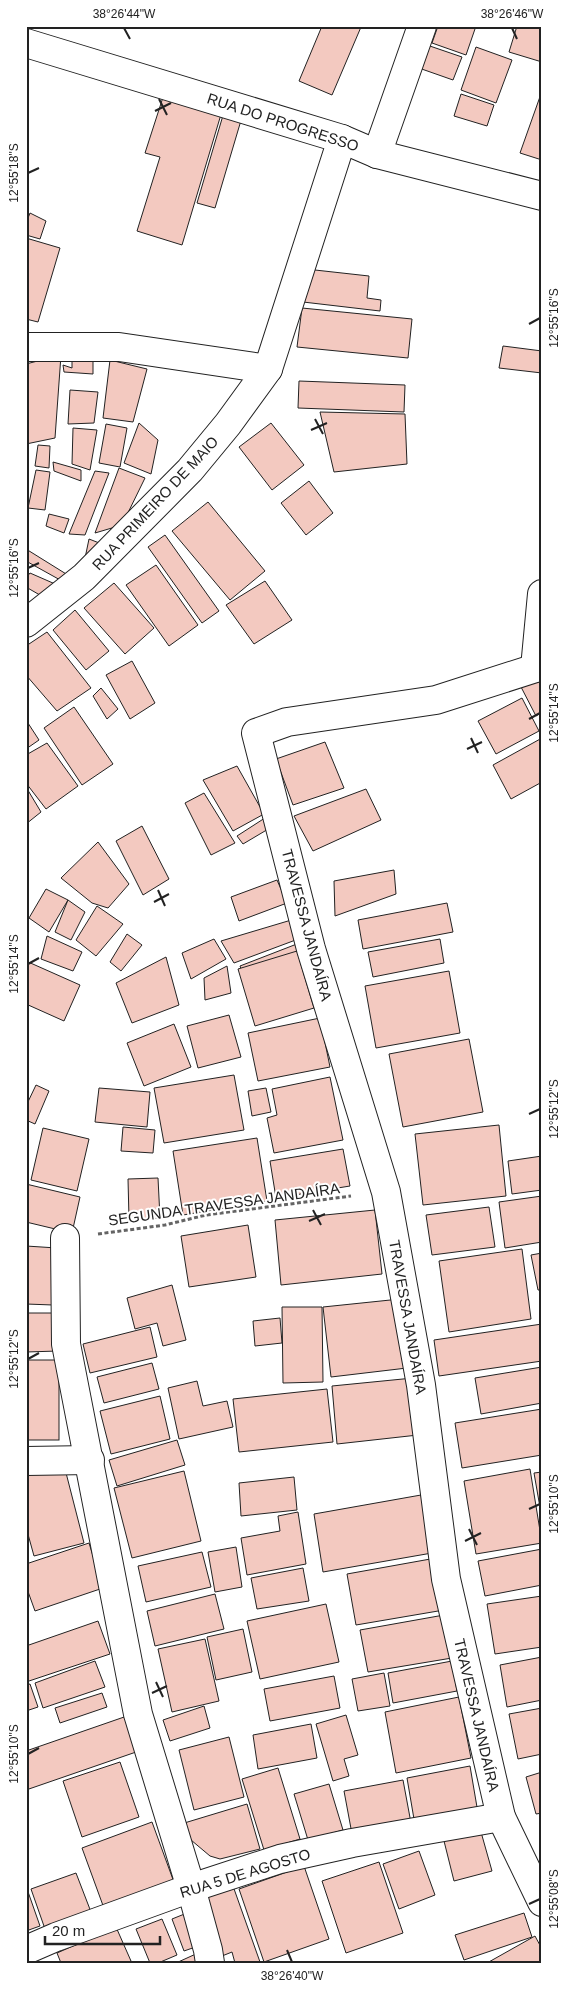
<svg xmlns="http://www.w3.org/2000/svg" width="568" height="1989" font-family="Helvetica,sans-serif">
  <style>
    .building { fill: #f3c9c0; stroke: #222 }
    .lines { fill: none; stroke-linecap: round; stroke-linejoin: round }
    .minor-casing { stroke: #222; stroke-width: 30 }
    .path { stroke: #646464; stroke-width: 3; stroke-dasharray: 4 2.5; stroke-linecap: butt }
    .minor { stroke: #fff; stroke-width: 28 }
    .ticks { fill: none; stroke: #222; stroke-width: 2 }
    .labels { text-anchor: middle; dominant-baseline: central; stroke-width: 4; stroke-linejoin: round; paint-order: stroke }
    .street-label { font-size: 15px; fill: #222; stroke: #fff }
    .neatline { fill: none; stroke: #222; stroke-width: 2 }
    .ticks-label { font-size: 12px; text-anchor: middle; fill: #222 }
  </style>
  <rect width="100%" height="100%" fill="#fff"/>
  <g class="building">
    <polygon points="322,26 361,27 332,95 299,81"/>
    <polygon points="438,26 476,26 466,55 432,43"/>
    <polygon points="517,26 542,26 542,62 509,52"/>
    <polygon points="424,44 462,57 453,80 416,67"/>
    <polygon points="476,47 512,60 496,103 461,90"/>
    <polygon points="165,91 222,111 182,245 137,231 160,157 145,153"/>
    <polygon points="542,91 542,160 520,153"/>
    <polygon points="461,94 494,105 487,126 454,116"/>
    <polygon points="224,112 242,117 215,208 197,203"/>
    <polygon points="30,213 46,221 40,239 26,235 26,223"/>
    <polygon points="26,238 60,248 38,322 26,319"/>
    <polygon points="306,269 369,276 367,298 381,300 380,311 303,302"/>
    <polygon points="302,308 412,319 408,358 297,347"/>
    <polygon points="503,346 542,351 542,373 499,368"/>
    <polygon points="61,355 55,438 26,444 26,364"/>
    <polygon points="110,360 147,369 133,422 103,418"/>
    <polygon points="72,361 93,361 93,374 64,372 63,365 72,368"/>
    <polygon points="299,381 405,385 404,412 298,408"/>
    <polygon points="70,390 98,392 94,423 68,424"/>
    <polygon points="320,412 405,414 407,464 334,472"/>
    <polygon points="139,423 158,440 151,474 124,463"/>
    <polygon points="271,423 304,465 272,490 239,447"/>
    <polygon points="106,424 127,428 120,467 99,463"/>
    <polygon points="73,428 97,430 90,470 72,464"/>
    <polygon points="38,445 50,446 49,468 35,466"/>
    <polygon points="53,462 81,470 81,481 54,471"/>
    <polygon points="119,468 145,478 122,525 95,533"/>
    <polygon points="36,470 50,472 45,510 28,508"/>
    <polygon points="95,471 109,473 85,535 69,534"/>
    <polygon points="309,481 333,513 306,535 281,503"/>
    <polygon points="208,502 265,571 230,600 172,531"/>
    <polygon points="49,514 69,519 64,533 46,526"/>
    <polygon points="165,535 219,611 202,623 148,547"/>
    <polygon points="89,539 107,546 84,563"/>
    <polygon points="26,549 71,577 62,581 26,561"/>
    <polygon points="156,565 198,625 169,646 126,585"/>
    <polygon points="30,573 62,587 45,598 26,587 26,578"/>
    <polygon points="265,581 292,620 254,644 226,605"/>
    <polygon points="114,583 154,628 125,654 84,608"/>
    <polygon points="75,610 109,651 86,670 53,630"/>
    <polygon points="47,632 91,688 57,711 26,675 26,646"/>
    <polygon points="132,661 155,703 130,719 106,675"/>
    <polygon points="542,673 542,712 536,716 520,685"/>
    <polygon points="101,688 118,709 107,719 93,696"/>
    <polygon points="522,698 539,731 496,754 478,721"/>
    <polygon points="74,707 113,764 82,785 44,728"/>
    <polygon points="26,720 39,740 26,749"/>
    <polygon points="542,738 542,782 511,799 493,765"/>
    <polygon points="325,742 344,788 293,805 276,759"/>
    <polygon points="47,743 78,786 46,809 26,783 26,755"/>
    <polygon points="237,766 264,814 233,831 203,780"/>
    <polygon points="26,787 41,812 26,824"/>
    <polygon points="366,789 381,820 313,851 294,816"/>
    <polygon points="204,793 235,843 211,855 185,803"/>
    <polygon points="268,816 270,828 243,844 237,836"/>
    <polygon points="142,826 169,879 143,895 116,841"/>
    <polygon points="98,842 129,884 108,908 92,903 61,878"/>
    <polygon points="394,870 396,894 335,916 334,881"/>
    <polygon points="277,880 287,903 239,921 231,897"/>
    <polygon points="46,889 68,900 49,932 29,918"/>
    <polygon points="68,900 85,912 71,940 55,932"/>
    <polygon points="447,903 453,932 363,949 358,920"/>
    <polygon points="97,906 123,924 96,956 76,940"/>
    <polygon points="298,918 301,938 234,963 221,941"/>
    <polygon points="127,934 142,945 121,971 110,962"/>
    <polygon points="47,936 82,952 73,971 41,959"/>
    <polygon points="214,939 226,959 191,979 182,953"/>
    <polygon points="440,939 444,963 373,977 368,952"/>
    <polygon points="302,942 307,962 249,991 240,966"/>
    <polygon points="297,951 314,1008 255,1026 238,969"/>
    <polygon points="166,957 179,1005 132,1023 116,983"/>
    <polygon points="26,961 80,985 64,1021 26,1004"/>
    <polygon points="227,966 231,993 205,1000 204,978"/>
    <polygon points="449,971 460,1033 376,1048 365,986"/>
    <polygon points="229,1015 241,1057 198,1068 187,1026"/>
    <polygon points="320,1018 330,1067 258,1081 248,1033"/>
    <polygon points="174,1024 191,1067 144,1086 127,1043"/>
    <polygon points="469,1039 483,1112 403,1127 389,1054"/>
    <polygon points="234,1075 244,1130 164,1143 154,1088"/>
    <polygon points="330,1077 343,1140 274,1153 267,1118 277,1115 272,1089"/>
    <polygon points="36,1085 49,1091 35,1124 26,1120 26,1106"/>
    <polygon points="99,1088 150,1092 147,1127 95,1122"/>
    <polygon points="266,1088 271,1112 252,1116 248,1091"/>
    <polygon points="499,1125 506,1196 423,1205 415,1134"/>
    <polygon points="123,1127 155,1130 153,1153 121,1151"/>
    <polygon points="43,1128 89,1139 77,1191 31,1180"/>
    <polygon points="257,1138 267,1201 183,1215 173,1151"/>
    <polygon points="343,1149 350,1186 276,1198 270,1161"/>
    <polygon points="542,1156 542,1190 512,1194 508,1161"/>
    <polygon points="158,1178 160,1218 129,1219 128,1179"/>
    <polygon points="26,1184 80,1197 72,1233 26,1222"/>
    <polygon points="542,1196 542,1242 505,1248 499,1202"/>
    <polygon points="489,1207 495,1247 432,1255 426,1215"/>
    <polygon points="375,1210 382,1274 281,1285 275,1220"/>
    <polygon points="248,1225 256,1277 189,1287 181,1236"/>
    <polygon points="26,1246 57,1248 53,1305 26,1304"/>
    <polygon points="522,1249 531,1319 449,1332 439,1261"/>
    <polygon points="542,1253 542,1290 538,1290 531,1255"/>
    <polygon points="172,1285 186,1340 163,1346 157,1323 135,1329 127,1298"/>
    <polygon points="400,1299 407,1368 331,1377 323,1307"/>
    <polygon points="282,1307 322,1307 323,1382 283,1383"/>
    <polygon points="26,1313 58,1313 58,1351 26,1352"/>
    <polygon points="280,1318 282,1343 255,1346 253,1321"/>
    <polygon points="542,1324 542,1361 439,1376 434,1340"/>
    <polygon points="150,1327 157,1357 90,1373 83,1344"/>
    <rect x="26" y="1360" width="33" height="80"/>
    <polygon points="152,1363 159,1389 104,1403 97,1377"/>
    <polygon points="542,1367 542,1403 481,1414 475,1378"/>
    <polygon points="413,1378 418,1435 337,1444 332,1386"/>
    <polygon points="197,1381 203,1406 227,1401 233,1427 179,1439 168,1388"/>
    <polygon points="327,1389 333,1442 239,1452 233,1399"/>
    <polygon points="160,1396 170,1439 111,1454 100,1411"/>
    <polygon points="542,1409 542,1455 462,1468 455,1423"/>
    <polygon points="177,1440 185,1465 117,1486 109,1460"/>
    <polygon points="64,1465 84,1543 34,1556 26,1527 26,1475"/>
    <polygon points="530,1469 542,1543 476,1554 464,1481"/>
    <polygon points="184,1471 201,1541 132,1558 114,1488"/>
    <polygon points="542,1472 542,1519 534,1473"/>
    <polygon points="294,1477 297,1510 241,1516 239,1483"/>
    <polygon points="421,1495 432,1553 323,1572 314,1514"/>
    <polygon points="298,1512 306,1564 247,1575 241,1538 280,1531 278,1516"/>
    <polygon points="89,1543 103,1588 35,1611 26,1586 26,1564"/>
    <polygon points="236,1547 242,1587 215,1592 208,1552"/>
    <polygon points="542,1549 542,1585 485,1596 478,1561"/>
    <polygon points="202,1552 211,1587 146,1602 138,1566"/>
    <polygon points="436,1558 444,1610 356,1625 347,1574"/>
    <polygon points="303,1568 309,1601 257,1609 251,1578"/>
    <polygon points="215,1594 224,1629 155,1646 147,1611"/>
    <polygon points="542,1596 542,1647 495,1654 487,1604"/>
    <polygon points="326,1604 339,1662 260,1679 247,1621"/>
    <polygon points="444,1615 452,1658 368,1672 360,1630"/>
    <polygon points="98,1621 110,1654 26,1682 26,1646"/>
    <polygon points="243,1629 252,1672 216,1680 207,1637"/>
    <polygon points="205,1639 219,1701 172,1712 158,1649"/>
    <polygon points="542,1657 542,1700 507,1707 500,1665"/>
    <polygon points="95,1661 105,1687 43,1708 35,1683"/>
    <polygon points="452,1661 457,1691 393,1703 388,1673"/>
    <polygon points="384,1673 390,1706 358,1711 352,1679"/>
    <polygon points="334,1676 340,1708 270,1721 264,1689"/>
    <polygon points="30,1684 38,1707 26,1711 26,1685"/>
    <polygon points="102,1693 107,1707 60,1723 55,1708"/>
    <polygon points="459,1697 471,1758 396,1773 385,1712"/>
    <polygon points="204,1706 210,1728 170,1741 163,1720"/>
    <polygon points="542,1708 542,1754 518,1759 509,1714"/>
    <polygon points="346,1715 358,1755 344,1759 349,1776 333,1781 316,1724"/>
    <polygon points="127,1716 139,1751 26,1790 26,1751"/>
    <polygon points="311,1724 317,1758 258,1769 253,1735"/>
    <polygon points="229,1737 244,1797 194,1810 179,1750"/>
    <polygon points="120,1762 139,1817 82,1837 63,1781"/>
    <polygon points="470,1766 478,1813 415,1825 407,1778"/>
    <polygon points="278,1768 300,1839 264,1850 242,1779"/>
    <polygon points="542,1772 542,1813 536,1814 526,1777"/>
    <polygon points="403,1780 411,1823 352,1834 344,1791"/>
    <polygon points="329,1784 343,1830 308,1840 294,1794"/>
    <polygon points="247,1804 260,1849 220,1859 210,1856 191,1840 181,1824"/>
    <polygon points="152,1822 175,1885 105,1911 82,1848"/>
    <polygon points="481,1832 492,1871 454,1881 444,1841"/>
    <polygon points="419,1851 435,1895 399,1909 383,1864"/>
    <polygon points="379,1862 403,1933 346,1953 322,1881"/>
    <polygon points="304,1866 329,1939 264,1962 239,1889"/>
    <polygon points="76,1873 91,1912 45,1929 31,1889"/>
    <polygon points="26,1886 40,1926 26,1931"/>
    <polygon points="233,1886 260,1962 259,1963 235,1963 232,1952 217,1958 196,1899"/>
    <polygon points="192,1911 204,1944 184,1951 172,1919"/>
    <polygon points="524,1913 532,1937 464,1960 455,1935"/>
    <polygon points="162,1919 177,1955 158,1963 150,1963 136,1929"/>
    <polygon points="116,1927 131,1961 126,1963 61,1963 57,1953"/>
    <polygon points="535,1936 542,1949 542,1963 487,1963"/>
    <polygon points="198,1953 202,1963 176,1963"/>
  </g>
  <g class="lines">
    <g class="minor-casing">
      <g id="minor">
        <polyline points="26,43 342,139 377,154 542,196"/>
        <polyline points="377,154 422,26"/>
        <polyline points="26,347 119,347 268,369"/>
        <polyline points="26,623 84,577 190,470 228,424 268,369 342,139"/>
        <polyline points="542,666 436,700 287,722 256,733 311,949 386,1192 421,1385 446,1579 501,1817 542,1902"/>
        <polyline points="535,668 542,594"/>
        <polyline points="65,1238 66,1344 138,1714 191,1888 208,1950 210,1963"/>
        <polyline points="26,1461 90,1460"/>
        <polyline points="26,1950 56,1937 191,1888 280,1859 352,1843 501,1817"/>
      </g>
    </g>
    <polyline class="path" points="98,1234 165,1225 206,1215 351,1196"/>
    <use href="#minor" class="minor"/>
  </g>
  <path class="ticks" d="M 124,28 L 130,39M 512,28 L 517,39M 159,99 L 167,115M 155,111 L 171,103M 28,173 L 39,168M 529,324 L 540,318M 315,419 L 323,434M 311,430 L 327,423M 28,568 L 39,563M 529,719 L 540,713M 471,738 L 478,753M 467,749 L 482,742M 158,890 L 165,906M 154,902 L 169,894M 28,964 L 39,958M 529,1114 L 540,1109M 313,1210 L 321,1225M 309,1221 L 325,1214M 28,1359 L 39,1353M 529,1509 L 540,1504M 469,1529 L 477,1545M 465,1541 L 481,1533M 156,1682 L 163,1697M 152,1693 L 167,1686M 28,1754 L 39,1748M 529,1904 L 540,1899M 287,1950 L 292,1962"/>
  <g class="labels">
    <g class="street-label">
      <text transform="translate(283 122) rotate(18)">RUA DO PROGRESSO</text>
      <text transform="translate(155 503) rotate(-47)">RUA PRIMEIRO DE MAIO</text>
      <text transform="translate(307 925) rotate(75)">TRAVESSA JANDAÍRA</text>
      <text transform="translate(224 1204) rotate(-8)">SEGUNDA TRAVESSA JANDAÍRA</text>
      <text transform="translate(408 1317) rotate(80)">TRAVESSA JANDAÍRA</text>
      <text transform="translate(477 1715) rotate(77)">TRAVESSA JANDAÍRA</text>
      <text transform="translate(245 1873) rotate(-17)">RUA 5 DE AGOSTO</text>
    </g>
  </g>
  <rect width="568" height="1989" fill="none" stroke="#ffffff" stroke-width="55"/>
  <path d="M45 1936v8h115v-8" fill="none" stroke="#222222" stroke-width="2.5"/>
  <text x="52" y="1936" font-size="15" fill="#222222" stroke="#ffffff" stroke-width="4" paint-order="stroke">20 m</text>
  <rect x="28" y="28" width="512" height="1934" class="neatline"/>
  <g class="ticks-label">
    <text x="124" y="18">38°26'44"W</text>
    <text x="512" y="18">38°26'46"W</text>
    <text transform="translate(14 173) rotate(-90)" y="4">12°55'18"S</text>
    <text transform="translate(554 318) rotate(-90)" y="4">12°55'16"S</text>
    <text transform="translate(14 568) rotate(-90)" y="4">12°55'16"S</text>
    <text transform="translate(554 713) rotate(-90)" y="4">12°55'14"S</text>
    <text transform="translate(14 964) rotate(-90)" y="4">12°55'14"S</text>
    <text transform="translate(554 1109) rotate(-90)" y="4">12°55'12"S</text>
    <text transform="translate(14 1359) rotate(-90)" y="4">12°55'12"S</text>
    <text transform="translate(554 1504) rotate(-90)" y="4">12°55'10"S</text>
    <text transform="translate(14 1754) rotate(-90)" y="4">12°55'10"S</text>
    <text transform="translate(554 1899) rotate(-90)" y="4">12°55'08"S</text>
    <text x="292" y="1980">38°26'40"W</text>
  </g>
</svg>
